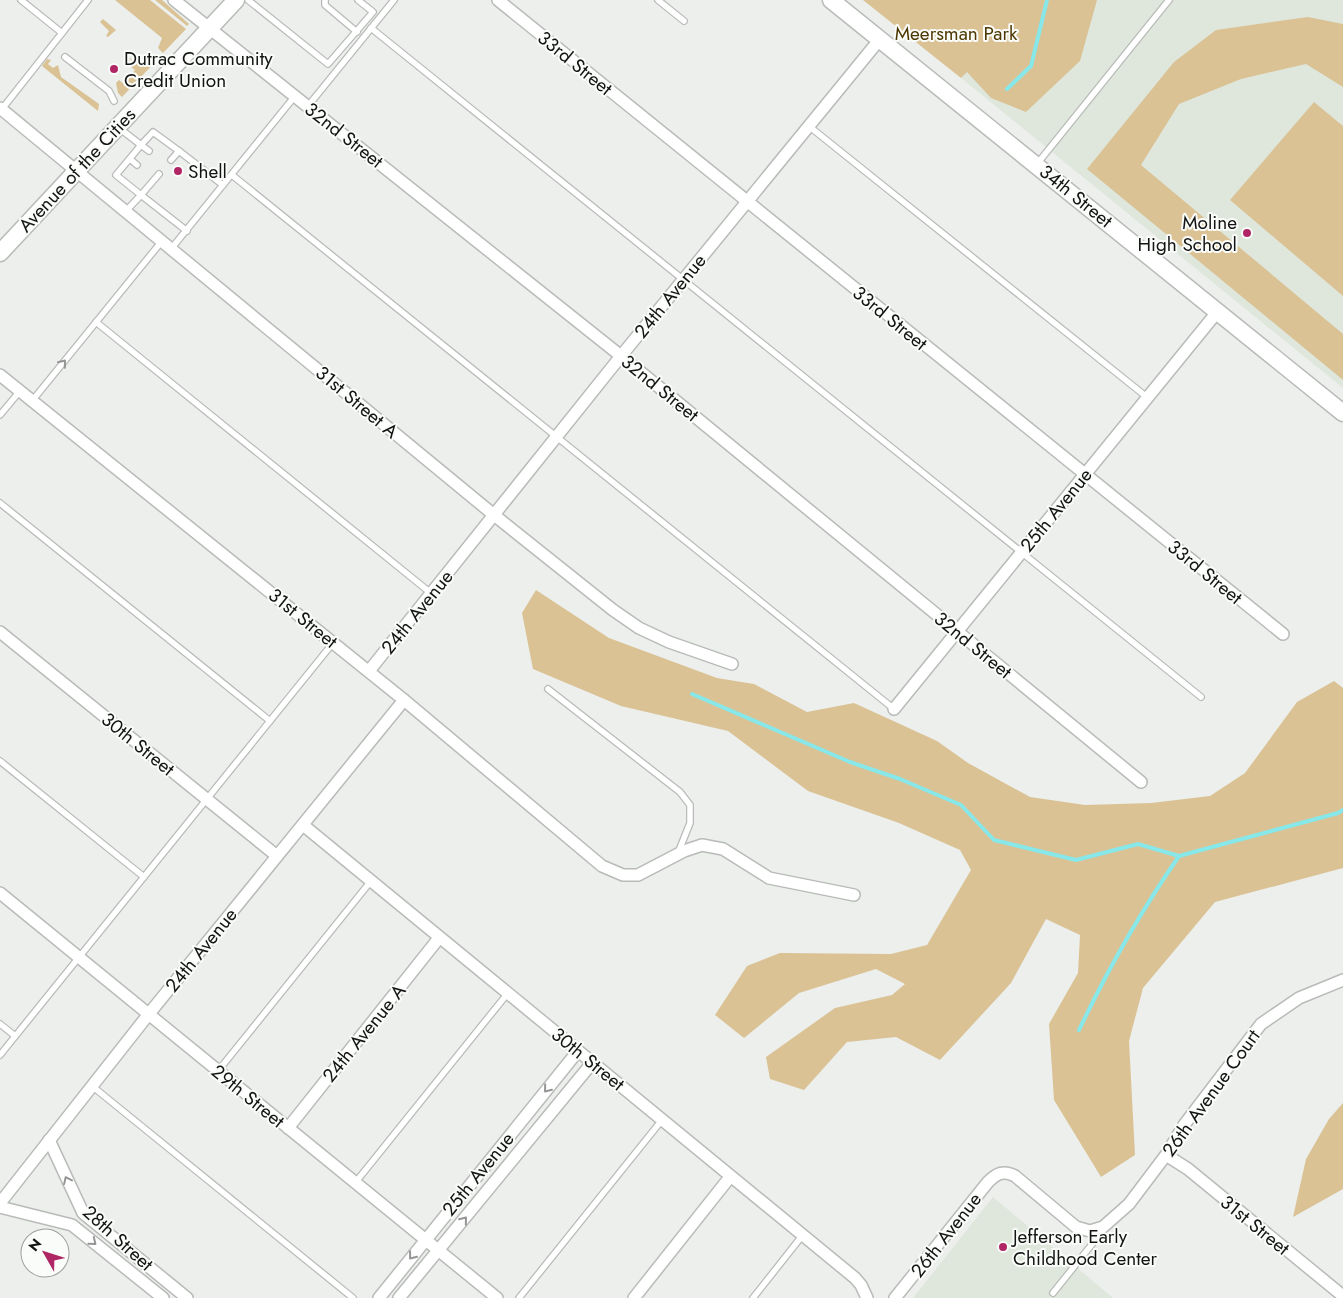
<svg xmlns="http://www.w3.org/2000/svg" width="1343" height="1298" font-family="Jost,sans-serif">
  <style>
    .built { fill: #dfe7dd }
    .green { fill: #dac294 }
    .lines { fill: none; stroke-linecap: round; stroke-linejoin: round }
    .stream { stroke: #88e7e9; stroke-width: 4 }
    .lane-casing { stroke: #b8bbb8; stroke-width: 8 }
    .street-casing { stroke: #b8bbb8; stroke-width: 14 }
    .secondary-casing { stroke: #b8bbb8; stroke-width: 19 }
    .lane { stroke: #fff; stroke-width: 5.5 }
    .street { stroke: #fff; stroke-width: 11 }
    .secondary { stroke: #fff; stroke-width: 16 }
    .oneway { stroke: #949594 }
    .poi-dot { fill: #b02665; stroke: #fafcf9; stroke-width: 2 }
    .labels { text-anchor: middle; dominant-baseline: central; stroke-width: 4; stroke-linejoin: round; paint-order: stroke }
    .park-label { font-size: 19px; fill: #4d3701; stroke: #fafcf9 }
    .poi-label { font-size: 19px; fill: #121312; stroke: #fafcf9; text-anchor: start }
    .street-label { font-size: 19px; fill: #121312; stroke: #fafcf9 }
  </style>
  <rect width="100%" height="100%" fill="#ecefec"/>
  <g class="built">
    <polygon points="1026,0 1343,0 1343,388 961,78"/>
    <polygon points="993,1197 1113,1298 913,1298"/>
  </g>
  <g class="green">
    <polygon points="115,0 150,0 186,29 163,53 158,48 162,38"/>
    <polygon points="155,0 162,0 189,24 187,26"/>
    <polygon points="863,0 1097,0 1080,61 1026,112 991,98 967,72 961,78"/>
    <polygon points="1308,17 1343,24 1343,87 1306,64 1241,79 1179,104 1141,165 1343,334 1343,380 1087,169 1174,62 1216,30"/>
    <polygon points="103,19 116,30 108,37 106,36 109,31 100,22"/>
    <polygon points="123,53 140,66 151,58 156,61 122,97 118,93 116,83 119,80 124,84 135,70 131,67 134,63"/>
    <polygon points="47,59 51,60 48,64 53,68 58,65 61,77 99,104 98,111 42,66"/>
    <polygon points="1314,102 1343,126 1343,296 1230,200"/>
    <polygon points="536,590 609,638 717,678 754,684 807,712 854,703 937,741 968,763 1030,797 1085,805 1151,803 1210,796 1245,773 1297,702 1334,681 1343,688 1343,868 1215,902 1143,988 1129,1041 1135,1155 1101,1177 1054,1100 1049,1024 1078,973 1080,935 1046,919 1011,983 940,1060 896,1037 847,1042 804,1090 770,1079 766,1057 835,1008 892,995 905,984 876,969 799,993 744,1038 715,1015 747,966 780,953 891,954 927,945 971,870 960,850 899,823 808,791 728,731 621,706 533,669 522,613"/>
    <polygon points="1343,1103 1343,1189 1293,1217 1306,1159 1329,1119"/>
  </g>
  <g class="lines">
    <g class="stream">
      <polyline points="1007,89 1031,66 1047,0"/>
      <polyline points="692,694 850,762 900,779 961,805 994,840 1076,860 1138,844 1179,856 1338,813 1343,810"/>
      <path d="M 1079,1030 C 1108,969 1141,911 1179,856"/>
    </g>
    <g class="lane-casing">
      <g id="lane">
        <polyline points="21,0 62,33"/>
        <polyline points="248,0 328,64 373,12 358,0"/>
        <polyline points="325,0 325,5 357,32"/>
        <polyline points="658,0 684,21"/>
        <polyline points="371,28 1201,697"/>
        <polyline points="65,57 109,91 114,101"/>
        <polyline points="308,106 394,0"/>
        <polyline points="2,109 88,0"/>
        <polyline points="810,127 1148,398"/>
        <polyline points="119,128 141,145 116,175 141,195 159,174"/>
        <polyline points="149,151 141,145 153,132 179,151 171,160"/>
        <polyline points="179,151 223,185"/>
        <polyline points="130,159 137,165"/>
        <polyline points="1037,164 1169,0"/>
        <polyline points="232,175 894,709"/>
        <polyline points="126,211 141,195 187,231"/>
        <polyline points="171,249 295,96"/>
        <polyline points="96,322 432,594"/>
        <polyline points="32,401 162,241"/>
        <polyline points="0,415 20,391"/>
        <polyline points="0,503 270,721"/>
        <polyline points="548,689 680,792 690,805 690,823 678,853"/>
        <polyline points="0,761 144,877"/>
        <polyline points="0,1024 15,1036"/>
        <polyline points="0,1055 333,643"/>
        <polyline points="218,1071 371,881"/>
        <polyline points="92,1086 353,1298"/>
        <polyline points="355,1183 508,993"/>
        <polyline points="1053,1293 1097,1238 1097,1230"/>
        <polyline points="519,1298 662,1120"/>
        <polyline points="753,1298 802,1236"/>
      </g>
    </g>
    <g class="street-casing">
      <g id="street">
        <polyline points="174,0 621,356 1141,782"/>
        <polyline points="498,0 1283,634"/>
        <polyline points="0,108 494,515 613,610 639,628 669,642 732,664"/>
        <polyline points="0,375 404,700 602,866 623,875 638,875 684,851 702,845 723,849 769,878 854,895"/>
        <polyline points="0,632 277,856"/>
        <polyline points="369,671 621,356 880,39"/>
        <polyline points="894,709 1218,311"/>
        <polyline points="303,825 855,1278 861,1285 867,1298"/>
        <polyline points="0,893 497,1298"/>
        <polyline points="288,1128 439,938"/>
        <polyline points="49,1140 83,1213 187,1298"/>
        <polyline points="1166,1155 1188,1169 1343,1296"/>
        <polyline points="0,1203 148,1015 404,700"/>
        <polyline points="0,1207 72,1225 163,1298"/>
        <polyline points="379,1298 578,1051"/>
        <polyline points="399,1298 592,1063"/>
        <polyline points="634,1298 730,1177"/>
        <path d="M 895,1298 L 988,1182 C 997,1173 1004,1170 1015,1176 L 1076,1227 L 1090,1231 L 1103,1227 L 1129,1204 L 1166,1155 L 1184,1125 L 1261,1024 L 1299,998 L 1343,980"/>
      </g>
    </g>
    <g class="secondary-casing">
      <g id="secondary">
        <polyline points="831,0 1343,413"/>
        <polyline points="0,253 236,0"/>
      </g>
    </g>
    <use href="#lane" class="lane"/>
    <use href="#street" class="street"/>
    <use href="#secondary" class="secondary"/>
  </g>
  <defs><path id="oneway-chevron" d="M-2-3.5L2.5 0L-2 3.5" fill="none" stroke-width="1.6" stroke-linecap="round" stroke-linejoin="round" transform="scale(1.25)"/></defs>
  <g class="oneway">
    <use href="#oneway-chevron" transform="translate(63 363) rotate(-51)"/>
    <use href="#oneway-chevron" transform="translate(547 1089) rotate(129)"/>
    <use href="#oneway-chevron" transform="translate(67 1180) rotate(-115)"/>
    <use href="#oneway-chevron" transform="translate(464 1220) rotate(-51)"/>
    <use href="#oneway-chevron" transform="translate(93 1242) rotate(39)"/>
    <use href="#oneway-chevron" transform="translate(412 1256) rotate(128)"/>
  </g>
  <g class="poi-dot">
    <circle cx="114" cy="69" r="5"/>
    <circle cx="178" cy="171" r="5"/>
    <circle cx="1247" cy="233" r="5"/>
    <circle cx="1003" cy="1247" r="5"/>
  </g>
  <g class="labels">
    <g class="park-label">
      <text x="956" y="33">Meersman Park</text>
    </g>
    <g class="poi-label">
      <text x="124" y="58">Dutrac Community<tspan x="124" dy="22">Credit Union</tspan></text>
      <text x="188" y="171">Shell</text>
      <text x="1237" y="222" text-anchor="end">Moline<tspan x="1237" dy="22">High School</tspan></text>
      <text x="1013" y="1236">Jefferson Early<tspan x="1013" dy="22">Childhood Center</tspan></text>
    </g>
    <g class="street-label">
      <text transform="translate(575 63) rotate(39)">33rd Street</text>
      <text transform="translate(344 135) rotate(38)">32nd Street</text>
      <text transform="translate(77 170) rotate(-47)">Avenue of the Cities</text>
      <text transform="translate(1076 196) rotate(39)">34th Street</text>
      <text transform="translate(670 296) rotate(-51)">24th Avenue</text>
      <text transform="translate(890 318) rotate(39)">33rd Street</text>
      <text transform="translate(660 388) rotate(39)">32nd Street</text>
      <text transform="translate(357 402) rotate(40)">31st Street A</text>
      <text transform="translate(1056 510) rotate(-51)">25th Avenue</text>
      <text transform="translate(1205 572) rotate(39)">33rd Street</text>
      <text transform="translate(417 612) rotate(-51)">24th Avenue</text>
      <text transform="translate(303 618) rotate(39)">31st Street</text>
      <text transform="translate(973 645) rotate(39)">32nd Street</text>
      <text transform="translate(138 744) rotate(39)">30th Street</text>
      <text transform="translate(201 950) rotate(-51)">24th Avenue</text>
      <text transform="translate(364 1033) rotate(-51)">24th Avenue A</text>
      <text transform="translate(588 1059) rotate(39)">30th Street</text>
      <text transform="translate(1211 1093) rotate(-54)">26th Avenue Court</text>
      <text transform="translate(248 1096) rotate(39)">29th Street</text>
      <text transform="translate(478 1174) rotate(-51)">25th Avenue</text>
      <text transform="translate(1255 1225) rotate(39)">31st Street</text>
      <text transform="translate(946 1235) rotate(-52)">26th Avenue</text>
      <text transform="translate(118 1238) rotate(42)">28th Street</text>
    </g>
  </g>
  <g transform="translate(45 1253) rotate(309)"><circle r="24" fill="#fafcf9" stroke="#9d9f9d"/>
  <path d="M0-4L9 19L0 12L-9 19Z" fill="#b02665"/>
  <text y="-8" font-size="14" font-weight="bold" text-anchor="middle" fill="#121312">N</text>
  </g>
</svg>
